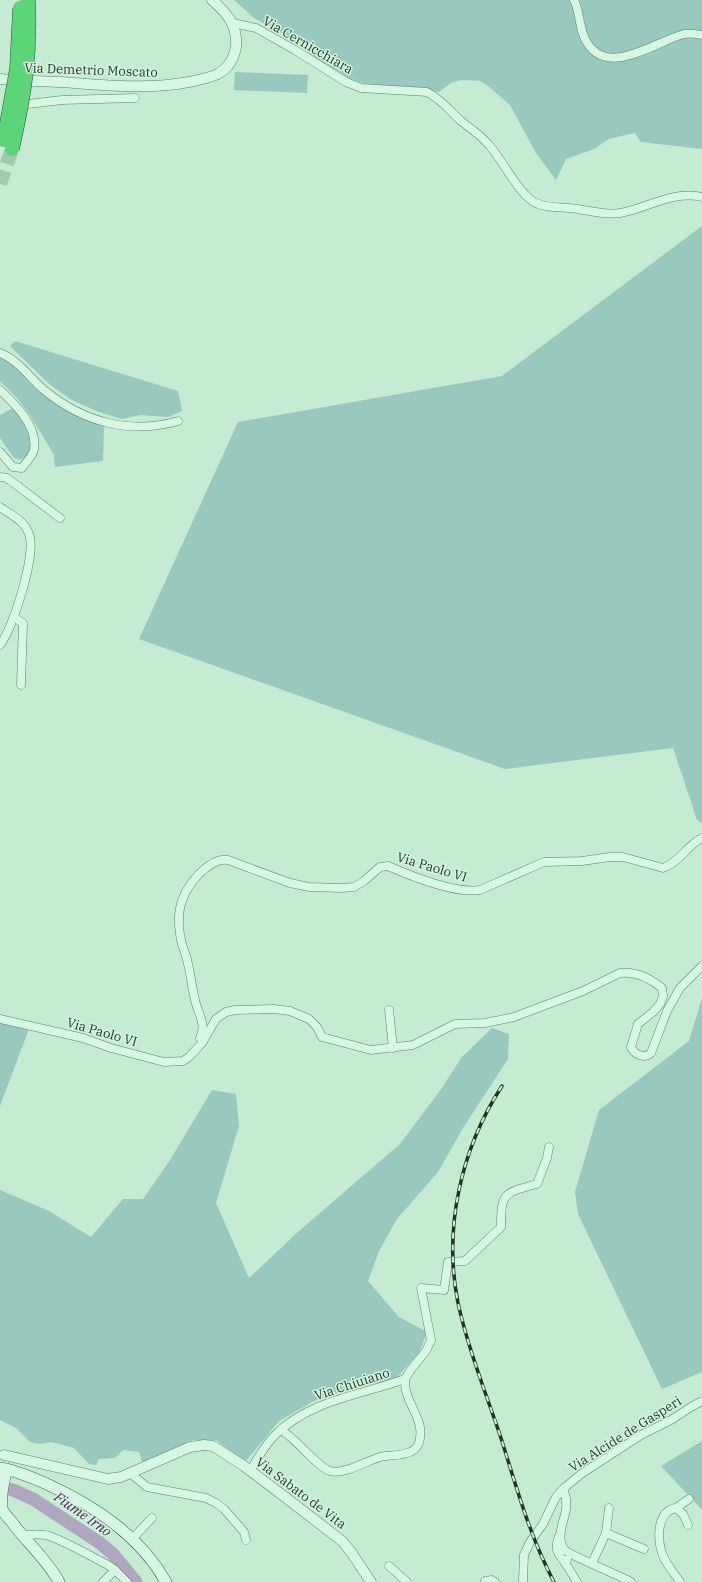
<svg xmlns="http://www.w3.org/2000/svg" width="702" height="1582" font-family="'IBM Plex Serif',serif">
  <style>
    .green { fill: #99c8be }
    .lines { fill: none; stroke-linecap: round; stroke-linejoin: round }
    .river { stroke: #afa6bf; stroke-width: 13 }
    .motorway-tunnel { stroke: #a4c7b0; stroke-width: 14; stroke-dasharray: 14 7; stroke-linecap: butt }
    .minor-casing { stroke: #5c8564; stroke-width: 9 }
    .tertiary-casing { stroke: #5c8564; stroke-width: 11 }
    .secondary-casing { stroke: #3f6746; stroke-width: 12 }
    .minor { stroke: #d7f6e3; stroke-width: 8 }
    .tertiary { stroke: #d7f6e3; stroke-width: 10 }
    .secondary { stroke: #d7f6e3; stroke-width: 11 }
    .rail-casing { stroke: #1f3622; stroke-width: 3.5 }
    .rail { stroke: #d4f3e0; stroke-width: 2; stroke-dasharray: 6; stroke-linecap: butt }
    .motorway-bridge-casing { stroke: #305335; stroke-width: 15; stroke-linecap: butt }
    .motorway-bridge { stroke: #5bd577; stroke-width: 14 }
    .labels { text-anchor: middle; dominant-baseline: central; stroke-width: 3; stroke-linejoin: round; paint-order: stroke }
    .street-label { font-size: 13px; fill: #1f3622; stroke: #d4f3e0 }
    .water-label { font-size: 14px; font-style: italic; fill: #462f55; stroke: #d4f3e0 }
  </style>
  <rect width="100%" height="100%" fill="#c5ebd3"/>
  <g class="green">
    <polygon points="234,0 702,0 702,149 641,142 635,133 609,139 594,149 566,159 556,180 536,153 510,105 488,86 480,81 461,80 451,83 439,92 365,84 347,77 320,61 283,34 254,18"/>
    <polygon points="235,72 308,75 307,93 234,90"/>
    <polygon points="702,226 702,823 697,820 673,748 505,769 139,639 238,422 502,376"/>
    <polygon points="15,341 178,391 182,411 168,417 140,415 122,419 96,411 70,399 48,383 10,346"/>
    <path d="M 0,356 L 7,358 C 36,386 63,417 104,426 L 103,461 L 55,467 L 54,455 L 30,415 L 17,398 L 0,381 Z"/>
    <path d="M 13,408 C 21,419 39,444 26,457 C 22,460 18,460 14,458 L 0,438 L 0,415 Z"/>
    <polygon points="702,998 702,1372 662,1389 578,1214 575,1192 599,1110 689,1041"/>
    <polygon points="0,1023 29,1029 0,1106"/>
    <polygon points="492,1028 509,1034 508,1059 463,1128 438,1172 397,1219 379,1251 368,1281 399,1317 427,1332 420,1351 395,1380 361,1385 314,1401 279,1421 245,1462 216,1440 193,1440 142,1462 139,1452 123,1450 115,1458 99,1459 96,1465 89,1464 74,1448 51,1442 40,1444 30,1442 16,1428 0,1420 0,1190 49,1211 91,1237 123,1199 143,1199 170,1160 212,1090 236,1094 239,1126 216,1203 249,1278 299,1231 400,1144 442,1088 461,1058"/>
    <polygon points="702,1441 702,1510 661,1466"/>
  </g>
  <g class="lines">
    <polyline class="river" points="0,1487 13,1490 33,1499 100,1543 113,1554 136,1582"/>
    <polyline class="motorway-tunnel" points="0,184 12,149"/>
    <g class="minor-casing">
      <g id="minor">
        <path d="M 574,0 C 580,12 579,27 585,39 C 605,80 654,42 684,34 C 689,33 696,34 702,35"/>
        <path d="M 233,23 L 256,28 L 295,50 L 346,82 L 361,88 L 427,92 C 441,99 450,111 461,121 C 471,129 481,135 489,145 C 502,159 518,193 534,202 C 544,208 558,207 569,208 C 585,209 605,216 620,213 C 648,208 673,190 702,197"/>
        <polyline points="28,104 62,100 135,98"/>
        <path d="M 0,353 C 18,360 30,378 44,390 C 83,422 130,435 178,421"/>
        <path d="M 0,390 C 16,405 38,426 34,450 C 32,457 26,462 22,468 L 13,467 L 0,452"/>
        <polyline points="0,477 7,478 60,518"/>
        <path d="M 0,507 C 11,515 25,521 29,534 C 37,553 13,629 0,645"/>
        <polyline points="15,618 23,623 21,685"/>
        <polyline points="389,1010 393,1048"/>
        <path d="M 0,1019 L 83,1038 L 111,1048 L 164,1062 L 183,1061 L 189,1057 L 202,1043 L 216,1019 L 226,1012 L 235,1010 L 274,1009 L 290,1011 L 309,1019 L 317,1027 L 322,1037 L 371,1050 L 413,1045 L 455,1024 L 485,1023 L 514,1017 L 583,991 L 620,973 C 635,971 650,978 662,988 L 663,996 L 660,1004 L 653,1012 L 638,1024 L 631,1047 C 635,1055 644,1059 651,1053 L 667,1011 L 680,988 L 702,966"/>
        <path d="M 200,1038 C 207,1024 198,1014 195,1000 C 192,988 191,976 188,964 C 187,957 184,951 182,944 C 175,916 179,895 199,874 C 206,867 217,858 228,860 L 290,883 L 309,887 L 342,888 L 354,887 L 364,881 L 380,867 L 388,866 C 411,876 456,894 480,890 L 544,862 L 582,861 L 610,857 L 623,857 L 663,868 C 679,863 687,845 702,838"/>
        <path d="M 281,1430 C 296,1438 317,1467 330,1471 C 343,1475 367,1461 380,1457 C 390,1455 401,1456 410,1452 C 416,1450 420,1443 420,1438 C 423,1422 411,1408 407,1394 C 405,1389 405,1384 405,1379"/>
        <path d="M 250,1471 C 258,1458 264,1446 275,1435 C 310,1400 361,1395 405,1379 L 412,1368 L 426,1351 L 431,1340 L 421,1288 L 444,1290 L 448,1262 L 465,1261 L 501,1227 C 501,1192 504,1193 537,1184 L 547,1158 L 549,1147"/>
        <polyline points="130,1473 147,1487 206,1498 216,1503 224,1509 244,1532 246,1540"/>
        <path d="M 563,1489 C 569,1502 566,1512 562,1525 C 560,1533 559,1542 564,1549 C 568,1555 619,1575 631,1582"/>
        <polyline points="676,1508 689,1499"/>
        <polyline points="606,1533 644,1549"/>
        <path d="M 21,1534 C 30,1536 39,1533 49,1536 C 67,1542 90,1556 108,1565 L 115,1570 L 127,1582"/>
        <path d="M 559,1536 C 554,1550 557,1552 566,1564"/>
        <polyline points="132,1539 152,1518"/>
        <polyline points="567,1560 566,1564 577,1582"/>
        <polyline points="592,1563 606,1533 609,1508"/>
        <polyline points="389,1566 407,1582"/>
        <polyline points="103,1582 115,1570"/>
        <polyline points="485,1582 485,1581 492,1580 495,1582"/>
        <polyline points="523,1582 524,1555 530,1542 543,1524 556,1497 563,1489 581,1474 641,1435 671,1420 691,1407 702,1401"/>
        <path d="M 680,1582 C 674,1573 665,1563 662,1553 C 657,1538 657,1511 676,1508 L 683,1514 L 688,1525"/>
      </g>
    </g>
    <g class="tertiary-casing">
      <g id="tertiary">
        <path d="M 0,79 C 20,81 41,81 61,82 C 103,85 147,90 189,82 C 199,80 209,78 218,74 C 229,68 234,58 236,47 C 238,26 227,13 212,0"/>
        <polyline points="4,1455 108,1479 121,1477 190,1447 204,1445 213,1446 244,1466 285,1497 342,1541 351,1552 371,1582"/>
      </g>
    </g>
    <g class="secondary-casing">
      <g id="secondary">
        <path d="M 0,1468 C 17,1471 33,1478 49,1485 C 96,1507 140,1536 166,1582"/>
        <path d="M 7,1469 C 4,1480 0,1497 2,1509 C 4,1513 8,1518 11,1521 C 26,1542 47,1559 59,1582"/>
      </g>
    </g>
    <use href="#minor" class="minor"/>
    <use href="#tertiary" class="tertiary"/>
    <use href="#secondary" class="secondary"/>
    <g class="rail-casing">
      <path id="rail" d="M 502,1086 C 461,1149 443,1228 458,1303 C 468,1348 485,1391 500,1435 C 516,1485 529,1535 554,1582"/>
    </g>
    <use href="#rail" class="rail"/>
    <g class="motorway-bridge-casing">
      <g id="motorway-bridge">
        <polyline points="4,140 17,68 20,8"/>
        <path d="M 12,149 C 24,96 31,55 28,0"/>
      </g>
    </g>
    <use href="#motorway-bridge" class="motorway-bridge"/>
  </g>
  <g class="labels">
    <g class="street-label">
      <text transform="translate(308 45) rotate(30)">Via Cernicchiara</text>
      <text transform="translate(91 70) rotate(2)">Via Demetrio Moscato</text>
      <text transform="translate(432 867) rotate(17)">Via Paolo VI</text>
      <text transform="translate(102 1032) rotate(16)">Via Paolo VI</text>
      <text transform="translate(352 1384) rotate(-18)">Via Chiuiano</text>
      <text transform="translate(625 1434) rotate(-32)">Via Alcide de Gasperi</text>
      <text transform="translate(301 1493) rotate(37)">Via Sabato de Vita</text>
    </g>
    <g class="water-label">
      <text transform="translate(83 1514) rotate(35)">Fiume Irno</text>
    </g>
  </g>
</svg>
